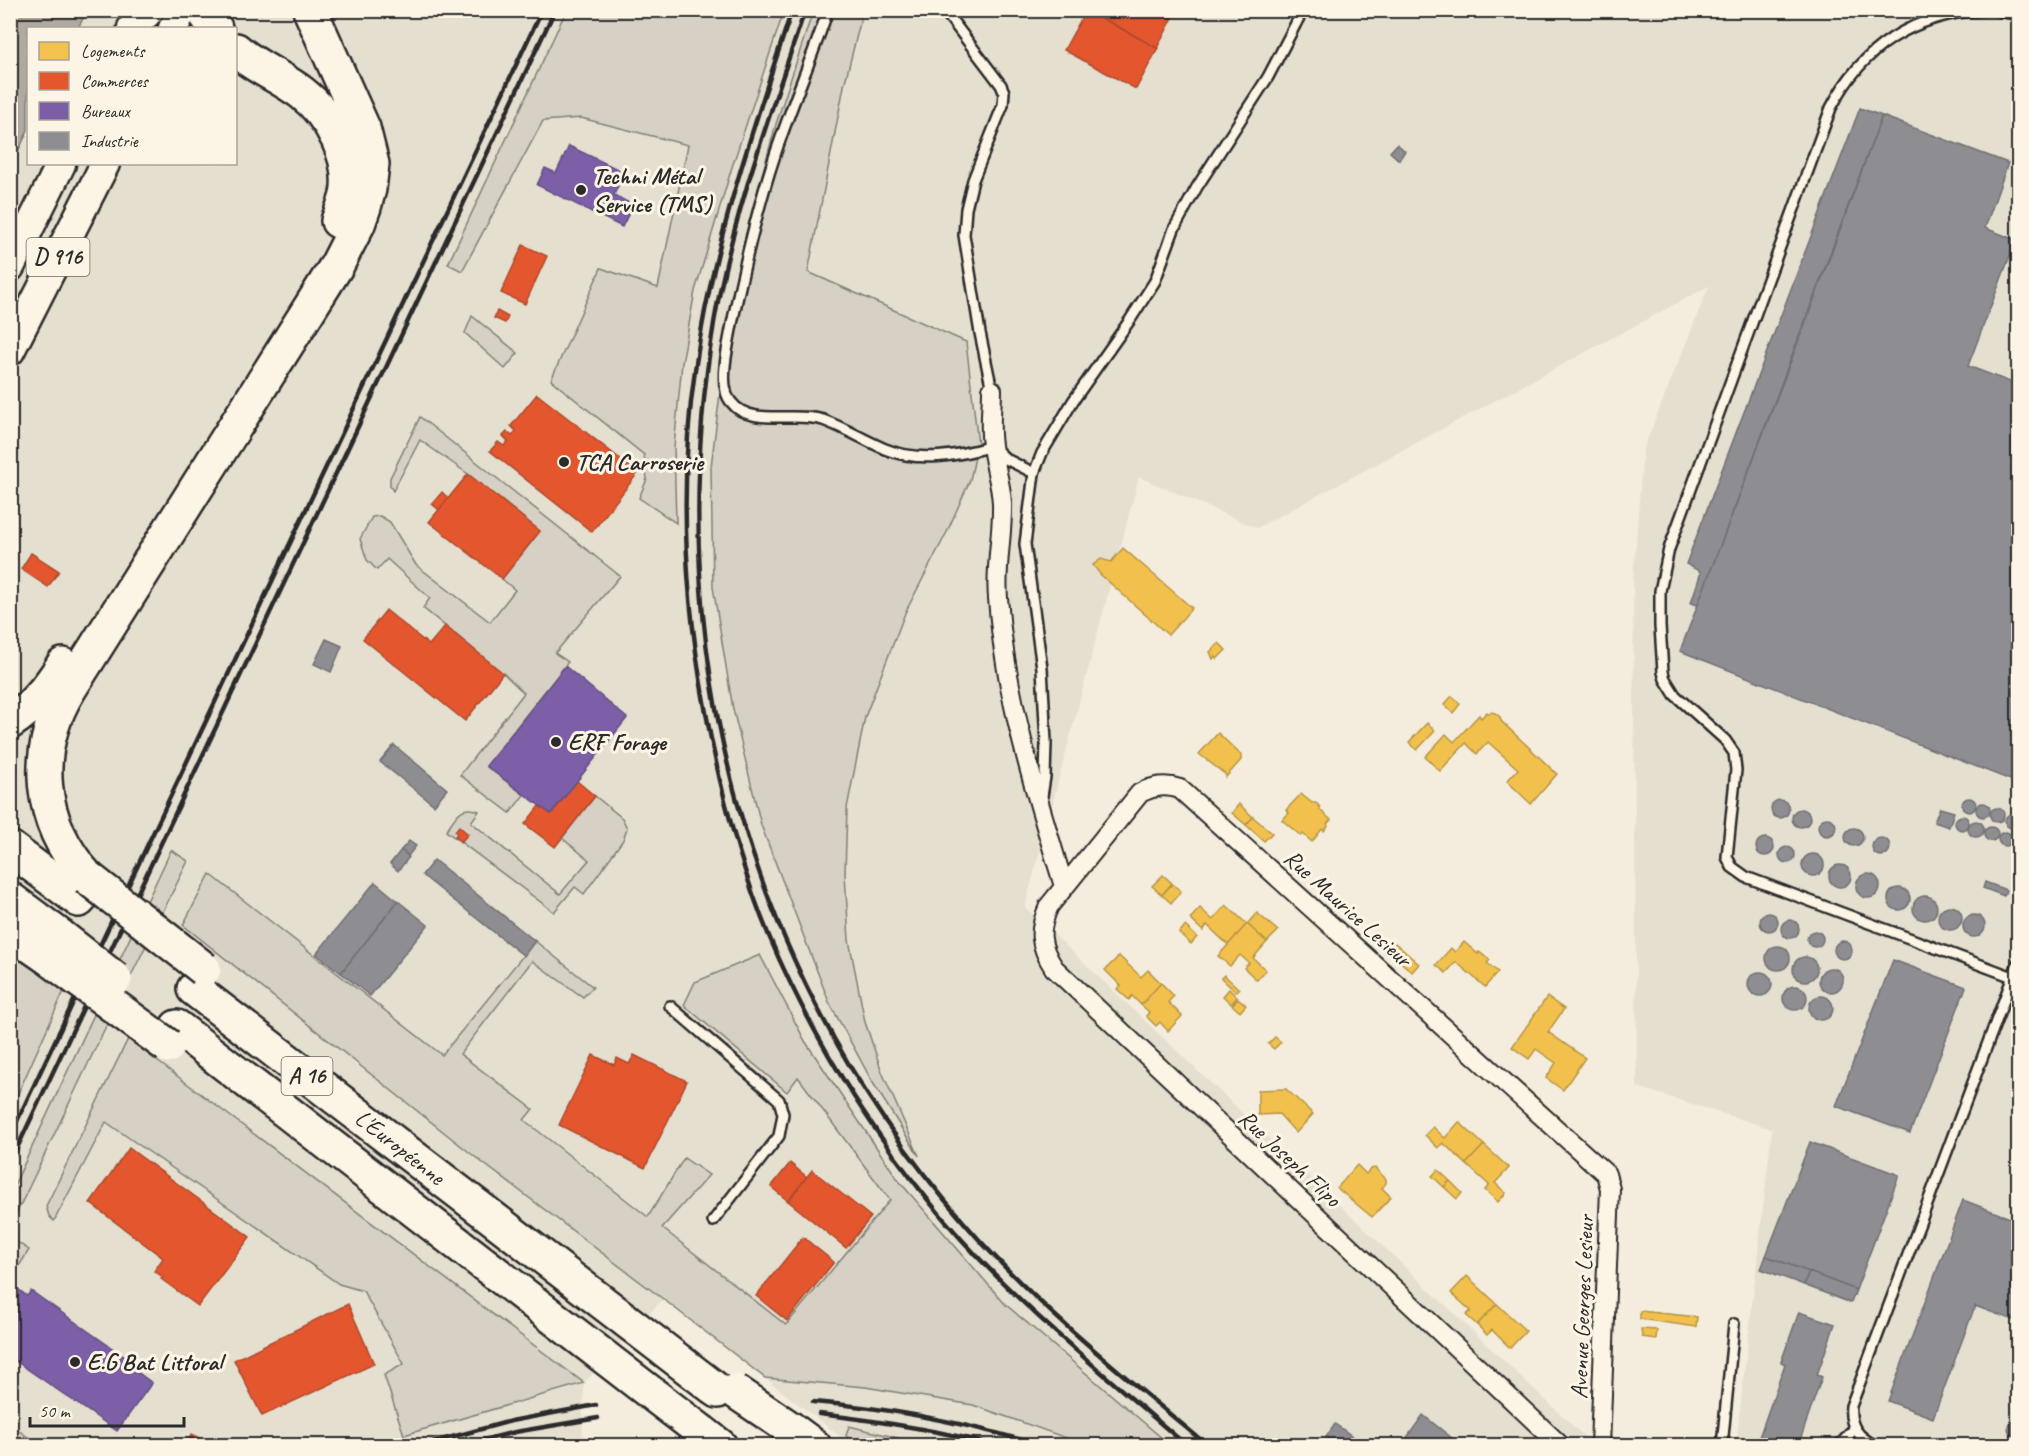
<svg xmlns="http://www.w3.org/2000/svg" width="2029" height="1456" font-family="Caveat,sans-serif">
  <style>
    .built { fill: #e5dfd0 }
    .green { fill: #d6d1c4; stroke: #807e78; stroke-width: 1.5 }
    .water { fill: #afaaa0; stroke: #7a7771; stroke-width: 1.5 }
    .homes { fill: #f2c14e; stroke: #b69444; stroke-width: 1.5 }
    .shops { fill: #e4572e; stroke: #ac4a2d; stroke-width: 1.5 }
    .offices { fill: #7b5ea7; stroke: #634f82; stroke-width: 1.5 }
    .industry { fill: #8d8d92; stroke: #707073; stroke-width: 1.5 }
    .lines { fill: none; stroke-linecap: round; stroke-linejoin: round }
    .service-casing { stroke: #2b2b2b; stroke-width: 14 }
    .minor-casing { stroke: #2b2b2b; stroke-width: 22 }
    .primary-casing { stroke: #2b2b2b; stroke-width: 33 }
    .motorway-casing { stroke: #2b2b2b; stroke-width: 38 }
    .service { stroke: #fcf5e5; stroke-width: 9 }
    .minor { stroke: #fcf5e5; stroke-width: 18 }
    .primary { stroke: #fcf5e5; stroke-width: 28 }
    .motorway { stroke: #fcf5e5; stroke-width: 33 }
    .rail { stroke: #2b2b2b; stroke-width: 4.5 }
    .motorway-bridge-casing { stroke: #2b2b2b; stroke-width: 38; stroke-linecap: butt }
    .motorway-bridge { stroke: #fcf5e5; stroke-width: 33 }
    .poi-dot { fill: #2b2b2b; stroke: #fcf5e5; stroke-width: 2 }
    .labels { text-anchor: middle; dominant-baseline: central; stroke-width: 6; stroke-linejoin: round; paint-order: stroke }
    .shield { fill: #fcf5e5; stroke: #6a6863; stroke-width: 1.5 }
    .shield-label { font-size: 22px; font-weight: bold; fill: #2b2b2b }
    .poi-label { font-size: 24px; font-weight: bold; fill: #2b2b2b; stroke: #fcf5e5; text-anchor: start }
    .street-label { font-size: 24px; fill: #2b2b2b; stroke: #fcf5e5 }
  </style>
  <rect width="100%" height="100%" fill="#f4edde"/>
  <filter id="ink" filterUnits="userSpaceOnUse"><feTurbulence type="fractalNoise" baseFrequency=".0167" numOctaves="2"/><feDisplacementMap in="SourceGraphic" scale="12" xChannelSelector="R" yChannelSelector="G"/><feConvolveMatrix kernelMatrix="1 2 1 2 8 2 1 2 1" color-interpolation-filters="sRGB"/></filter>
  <g filter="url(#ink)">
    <polygon class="built" points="87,11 2018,11 2018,1445 1736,1445 1772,1129 1637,1087 1633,581 1643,450 1709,286 1257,528 1139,477 1025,907 1593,1445 851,1445 663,1299 584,1383 582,1445 11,1445 10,167 28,130 28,164 236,164 236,28 78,28"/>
    <g class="green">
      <polygon points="566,11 784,11 732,167 695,291 682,363 674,447 676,523 639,498 647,479 644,455 551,380 601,268 658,288 688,145 581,118 543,121 462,271 448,264"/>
      <polygon points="813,11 863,11 844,86 808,272 966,342 978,444 970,480 947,532 905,613 865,717 847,808 845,874 849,940 865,1022 882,1072 919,1156 873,1083 829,1002 761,825 733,709 713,587 711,467 724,361 745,237 776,124"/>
      <polygon points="472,316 518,353 505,369 465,333"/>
      <polygon points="420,417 620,576 555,653 568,662 486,766 524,795 510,813 460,775 524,693 503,673 423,608 430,598 387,559 377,570 367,560 360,539 372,517 380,516 390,522 416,565 490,622 515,590 502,579 540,531 468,474 420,440 393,491 390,486 390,478"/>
      <path d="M 595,796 L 622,818 L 627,828 L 623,840 L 584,894 L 575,887 L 554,912 L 446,831 C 456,816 460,804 479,811 L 471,822 L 560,894 L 589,860 L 562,838 Z"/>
      <polygon points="171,850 188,861 107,1024 11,1225 11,1192"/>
      <polygon points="210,874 442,1055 535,941 593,987 583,997 532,961 460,1054 533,1109 524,1120 648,1217 684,1158 709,1175 662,1228 786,1325 890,1200 798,1077 787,1092 684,1005 695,982 760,955 805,1041 899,1181 1005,1304 1170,1445 1086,1445 973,1405 865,1387 765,1378 663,1299 479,1160 183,925"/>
      <polygon points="11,953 22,955 64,991 11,1109"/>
      <polygon points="128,1039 584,1383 404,1435 384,1375 404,1364 363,1291 339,1284 106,1122 54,1221 49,1216 46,1206"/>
      <polygon points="11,1238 29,1250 11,1279"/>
      <polygon points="10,1425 11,1425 39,1445 11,1445"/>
      <polygon points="849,1426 927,1445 858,1445 846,1436"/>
    </g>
    <polygon class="water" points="11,10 87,11 78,28 28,28 28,130 11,167"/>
    <g class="homes">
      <polygon points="1123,548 1192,608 1168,635 1100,574 1093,565 1101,559 1111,562"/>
      <polygon points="1219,643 1226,650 1217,659 1215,656 1213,659 1210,652"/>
      <polygon points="1452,696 1460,704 1453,713 1444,705"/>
      <polygon points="1487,712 1489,714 1491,712 1495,713 1500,717 1501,721 1557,774 1531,804 1507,781 1518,769 1488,742 1477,754 1466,743 1440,771 1425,757 1446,734 1454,742 1479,715 1481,718"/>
      <polygon points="1427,723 1435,731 1417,750 1409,742"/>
      <polygon points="1218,733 1241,755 1241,760 1226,777 1226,775 1199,754"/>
      <polygon points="1301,794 1312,803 1316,803 1320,807 1320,810 1331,820 1327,824 1328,826 1324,831 1322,829 1312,842 1303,834 1301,836 1282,820 1289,813 1286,810"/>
      <polygon points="1239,804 1253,817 1246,825 1232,813"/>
      <polygon points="1253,817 1272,833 1264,841 1246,825"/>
      <polygon points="1163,875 1172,883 1162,895 1152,886"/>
      <polygon points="1172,884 1181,891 1171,903 1162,895"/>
      <polygon points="1226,905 1247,924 1228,945 1207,925 1203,931 1190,919 1200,908 1213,920"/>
      <polygon points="1257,913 1278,931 1267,942 1247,924"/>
      <polygon points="1247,924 1267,942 1253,958 1266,970 1257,980 1244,968 1249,963 1240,955 1230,966 1218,956"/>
      <polygon points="1185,926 1197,937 1191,944 1179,933"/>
      <polygon points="1464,942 1478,954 1479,952 1490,960 1487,963 1498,972 1485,987 1456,962 1446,973 1436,965 1451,948 1455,952"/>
      <polygon points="1395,943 1419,964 1412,972 1388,951"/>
      <polygon points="1119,956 1141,977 1148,970 1161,983 1141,1005 1132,996 1129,1000 1117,989 1121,986 1105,970"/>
      <polygon points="1224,975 1239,989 1236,992 1221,978"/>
      <polygon points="1161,983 1174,996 1168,1002 1182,1016 1168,1031 1160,1022 1156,1026 1146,1016 1149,1012 1141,1005"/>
      <polygon points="1229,989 1237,997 1231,1004 1223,996"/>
      <polygon points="1547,997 1564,1009 1548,1032 1585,1058 1563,1090 1546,1078 1556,1063 1536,1049 1529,1059 1512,1047"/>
      <polygon points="1238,998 1246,1005 1240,1012 1232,1005"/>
      <polygon points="1275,1037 1281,1042 1274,1049 1268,1044"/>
      <polygon points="1286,1089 1313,1114 1296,1133 1279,1114 1258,1115 1258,1090"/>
      <polygon points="1459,1122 1484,1145 1466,1164 1443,1143 1438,1148 1425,1135 1433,1127 1445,1138"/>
      <polygon points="1484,1145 1509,1168 1495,1183 1506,1193 1498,1202 1485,1190 1489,1185 1466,1164"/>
      <polygon points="1357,1165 1366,1174 1371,1169 1375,1168 1386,1179 1386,1183 1382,1188 1391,1197 1372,1217 1337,1188"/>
      <polygon points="1438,1170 1450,1181 1444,1187 1432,1176"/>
      <polygon points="1450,1181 1462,1193 1457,1199 1444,1187"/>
      <polygon points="1467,1276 1497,1304 1477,1325 1466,1315 1471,1311 1451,1293"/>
      <polygon points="1497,1304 1526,1331 1510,1348 1492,1330 1487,1335 1477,1325"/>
      <polygon points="1640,1311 1697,1317 1696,1327 1640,1319"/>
      <polygon points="1641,1329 1657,1330 1656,1339 1642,1337"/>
    </g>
    <g class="shops">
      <polygon points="1086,10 1158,48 1136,89 1064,50"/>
      <polygon points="1088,10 1177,10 1157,48"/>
      <polygon points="523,245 547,256 525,304 501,293"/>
      <polygon points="497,311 508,317 505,323 494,318"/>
      <polygon points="537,394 638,473 592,532 490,451 498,442 504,446 508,441 503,436 507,432 512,436 516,431 511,426"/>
      <polygon points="468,474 540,531 502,579 429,522"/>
      <polygon points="442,492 448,498 439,510 432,504"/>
      <polygon points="31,553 59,571 48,587 21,569"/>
      <polygon points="386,610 429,645 445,626 503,673 465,721 363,639"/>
      <polygon points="577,781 595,796 555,847 525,824 539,806 551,814"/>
      <polygon points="459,826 468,834 461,842 455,836 457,834 455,831"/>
      <polygon points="593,1055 614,1065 617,1058 629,1064 634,1055 687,1081 645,1168 559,1125"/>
      <polygon points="129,1148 250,1237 198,1306 161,1279 163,1277 154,1271 163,1258 90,1203"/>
      <polygon points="790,1163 807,1177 788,1201 771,1187"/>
      <polygon points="812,1170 871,1217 846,1248 788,1201"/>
      <polygon points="803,1237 834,1262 787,1321 756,1296"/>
      <polygon points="348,1304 374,1364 262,1416 234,1360"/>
      <polygon points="192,1434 199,1438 195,1446 186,1444"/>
    </g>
    <g class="offices">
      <polygon points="569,146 624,172 614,195 633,205 622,227 537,185 545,168 556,173"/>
      <polygon points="565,666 627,718 551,814 486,766"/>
      <polygon points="13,1285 27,1296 31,1291 139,1367 136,1371 152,1383 117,1431 10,1357 10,1288"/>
    </g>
    <g class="industry">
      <polygon points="1860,108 1882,116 1698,605 1691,603 1701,572 1686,564"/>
      <polygon points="1882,116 2008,163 1985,228 2016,240 1968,366 2018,385 2018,783 1680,651 1808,316"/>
      <polygon points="1397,144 1405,151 1399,160 1390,152"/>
      <polygon points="326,639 342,646 331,672 314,664"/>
      <polygon points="394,745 447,789 434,805 380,762"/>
      <circle cx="1969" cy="805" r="7"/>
      <circle cx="1780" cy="809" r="9"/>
      <circle cx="1983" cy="810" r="7"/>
      <circle cx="1997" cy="815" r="7"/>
      <polygon points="1940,808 1954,812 1949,827 1934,822"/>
      <circle cx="1801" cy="818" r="9"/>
      <circle cx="2012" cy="821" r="7"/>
      <circle cx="1962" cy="823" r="7"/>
      <circle cx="1827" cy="827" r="9"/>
      <circle cx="1976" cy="829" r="8"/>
      <circle cx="1991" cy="834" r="7"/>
      <circle cx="1854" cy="837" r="9"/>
      <circle cx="2005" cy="839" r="7"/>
      <circle cx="1881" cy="847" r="9"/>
      <circle cx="1765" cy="847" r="9"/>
      <polygon points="409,841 416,846 408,856 401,850"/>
      <circle cx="1787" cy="855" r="8"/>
      <polygon points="401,850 409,857 398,871 390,864"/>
      <circle cx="1813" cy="865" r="11"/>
      <polygon points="434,860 535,941 524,956 422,875"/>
      <circle cx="1840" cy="876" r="11"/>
      <circle cx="1868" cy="886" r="12"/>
      <polygon points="375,882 398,901 341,973 316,954"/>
      <polygon points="1985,882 2006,890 2004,896 1983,888"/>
      <circle cx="1899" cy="899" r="11"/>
      <circle cx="1925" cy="908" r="12"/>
      <polygon points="398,901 428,925 370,996 341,973"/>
      <circle cx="1950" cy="918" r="12"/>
      <circle cx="1769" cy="922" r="9"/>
      <circle cx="1974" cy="926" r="11"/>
      <circle cx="1790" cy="929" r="9"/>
      <circle cx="1815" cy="939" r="8"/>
      <circle cx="1843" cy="950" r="9"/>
      <circle cx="1778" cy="958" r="12"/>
      <circle cx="1805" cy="969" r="12"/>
      <polygon points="1893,960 1966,987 1910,1133 1836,1106"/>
      <circle cx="1831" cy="980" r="12"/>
      <circle cx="1760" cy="984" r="12"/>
      <circle cx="1795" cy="998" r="12"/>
      <circle cx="1821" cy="1008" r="12"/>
      <polygon points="1810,1142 1899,1175 1856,1290 1766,1256"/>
      <polygon points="1963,1200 2018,1221 2018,1322 1975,1306 1933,1418 1888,1401"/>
      <polygon points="1766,1256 1809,1272 1804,1285 1761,1269"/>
      <polygon points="1809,1272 1856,1290 1851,1303 1804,1285"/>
      <polygon points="1799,1312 1835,1324 1817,1375 1822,1377 1798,1446 1756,1446 1785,1364 1781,1362"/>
      <polygon points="1423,1415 1462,1446 1401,1446"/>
      <polygon points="2015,1421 2018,1422 2018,1435 2015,1436 2010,1434 2008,1429 2010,1423"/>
      <polygon points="1335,1424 1355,1438 1350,1446 1337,1446 1326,1437"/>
    </g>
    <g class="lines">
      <g class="service-casing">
        <g id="service">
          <path d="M 828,10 C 812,58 792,104 776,152 C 757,208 744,266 732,324 C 729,342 721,373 726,391 C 726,395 730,401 732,403 C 750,427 796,411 823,420 C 845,428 864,440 885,449 C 919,463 958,456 992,446 L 1006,459 L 1034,473"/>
          <polyline points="944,10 1001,85 1004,92 1003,105 973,180 966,209 964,235 980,333 992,390"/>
          <path d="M 1982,10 C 1913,15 1863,46 1831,108 L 1669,549 L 1660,591 L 1660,626 L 1663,672 L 1665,679 L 1675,695 L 1725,740 L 1734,753 L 1736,770 L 1727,857 L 1732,867 L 1746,877 L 2013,977"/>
          <polyline points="1995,10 2018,15"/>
          <polyline points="1042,796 1045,777 1046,742 1042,668 1025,544 1034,473 1042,453 1073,401 1130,320 1155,281 1174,229 1197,187 1268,77 1303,10"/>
          <polyline points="670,1006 779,1100 783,1114 779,1136 713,1221"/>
          <polyline points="1722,1446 1734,1324"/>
          <polyline points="1839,1446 1854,1429"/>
          <path d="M 1876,1446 C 1858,1437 1849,1426 1851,1406 L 2018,963"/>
        </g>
      </g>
      <g class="minor-casing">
        <g id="minor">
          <path d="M 992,390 C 992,408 989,427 992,445 C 994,465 1001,483 1002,503 C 1003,535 995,566 998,598 C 1005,696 1035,792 1064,886"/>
          <path d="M 1561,1446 L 1054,968 C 1039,945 1038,930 1049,906 L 1140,793 C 1154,786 1165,784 1180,789 L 1606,1174 L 1610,1189 L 1600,1446"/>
        </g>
      </g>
      <g class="primary-casing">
        <g id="primary">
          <polyline points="132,28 150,10"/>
          <polyline points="173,28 183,10"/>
          <polyline points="10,267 61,164"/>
          <polyline points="10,351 105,164"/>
        </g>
      </g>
      <g class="motorway-casing">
        <g id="motorway">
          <polyline points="203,10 215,28"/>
          <path d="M 236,50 C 255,67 281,77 302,93 C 330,115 354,158 347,195 C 345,204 341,212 338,221"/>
          <path d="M 10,722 C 33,707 49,688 63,665"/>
          <polyline points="10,848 79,900"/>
          <path d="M 87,877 C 38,822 31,751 70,688 L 337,265 L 358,224 L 364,207 L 369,189 L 372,164 L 363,128 L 310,10"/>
          <polyline points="10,899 60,936"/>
          <polyline points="10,939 30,945 46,956"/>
          <polyline points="194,989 718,1391"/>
          <polyline points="177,1027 651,1393"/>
          <polyline points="791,1429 814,1446"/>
          <polyline points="702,1432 720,1446"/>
        </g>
      </g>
      <use href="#service" class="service"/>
      <use href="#minor" class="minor"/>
      <use href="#primary" class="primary"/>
      <use href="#motorway" class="motorway"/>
      <g class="rail">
        <path d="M 792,10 C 753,129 712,246 695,370 C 679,482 684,591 704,702 C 718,781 738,861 769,936 C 809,1030 864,1120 928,1200 C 1002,1293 1097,1368 1187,1446"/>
        <path d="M 805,10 C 771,113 732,216 714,323 C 660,651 747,976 967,1226 C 1038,1308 1125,1376 1208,1446"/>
        <polyline points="10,1136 542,10"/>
        <polyline points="10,1163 555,10"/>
        <path d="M 813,1402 C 891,1408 967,1423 1042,1446"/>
        <path d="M 819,1414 C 880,1421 939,1430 998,1446"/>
        <polyline points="419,1446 511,1421 596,1405"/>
        <polyline points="460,1446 515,1432 598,1418"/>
      </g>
      <g class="motorway-bridge-casing">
        <g id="motorway-bridge">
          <polyline points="87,877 204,969"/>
          <polyline points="60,936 115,979"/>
          <polyline points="46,956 168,1046"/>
          <polyline points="735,1391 791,1429"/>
          <polyline points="651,1393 702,1432"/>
        </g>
      </g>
      <use href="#motorway-bridge" class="motorway-bridge"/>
    </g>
  </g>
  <g class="poi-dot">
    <circle cx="581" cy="190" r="6"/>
    <circle cx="564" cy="462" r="6"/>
    <circle cx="556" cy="742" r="6"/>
    <circle cx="75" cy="1362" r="6"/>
  </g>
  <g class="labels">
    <g class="shield">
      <rect x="26.5" y="238" width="63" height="38" rx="4.5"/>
      <rect x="281.5" y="1057" width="51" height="38" rx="4.5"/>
    </g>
    <g class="shield-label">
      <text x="58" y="257">D 916</text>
      <text x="307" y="1076">A 16</text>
    </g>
    <g class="poi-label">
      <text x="593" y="176">Techni Métal<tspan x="593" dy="28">Service (TMS)</tspan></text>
      <text x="576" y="462">TCA Carroserie</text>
      <text x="568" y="742">ERF Forage</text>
      <text x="87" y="1362">E.G Bat Littoral</text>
    </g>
    <g class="street-label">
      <text transform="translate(1348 908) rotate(42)">Rue Maurice Lesieur</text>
      <text transform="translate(400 1147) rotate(38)">L'Européenne</text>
      <text transform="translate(1290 1158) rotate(43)">Rue Joseph Flipo</text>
      <text transform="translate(1582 1307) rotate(-88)">Avenue Georges Lesieur</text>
    </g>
  </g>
  <rect width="2029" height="1456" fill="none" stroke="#fcf5e5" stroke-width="36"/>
  <rect x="18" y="18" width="1993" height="1420" fill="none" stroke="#2b2b2b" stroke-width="2" filter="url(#ink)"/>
  <rect x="27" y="27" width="210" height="138" fill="#fcf5e5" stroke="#a8a49b" stroke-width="1.5"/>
  <rect x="39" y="42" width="30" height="18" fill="#f2c14e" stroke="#a8a49b" stroke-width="1.5"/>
  <text x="81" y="57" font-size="18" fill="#2b2b2b">Logements</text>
  <rect x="39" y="72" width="30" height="18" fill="#e4572e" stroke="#a8a49b" stroke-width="1.5"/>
  <text x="81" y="87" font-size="18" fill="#2b2b2b">Commerces</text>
  <rect x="39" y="102" width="30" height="18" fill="#7b5ea7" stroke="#a8a49b" stroke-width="1.5"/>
  <text x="81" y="117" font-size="18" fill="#2b2b2b">Bureaux</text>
  <rect x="39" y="132" width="30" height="18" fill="#8d8d92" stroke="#a8a49b" stroke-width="1.5"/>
  <text x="81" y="147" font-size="18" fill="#2b2b2b">Industrie</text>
  <path d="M30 1417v9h154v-9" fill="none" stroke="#2b2b2b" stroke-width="3"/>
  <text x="39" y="1417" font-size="18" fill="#2b2b2b" stroke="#fcf5e5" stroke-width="4.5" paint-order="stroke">50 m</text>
</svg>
